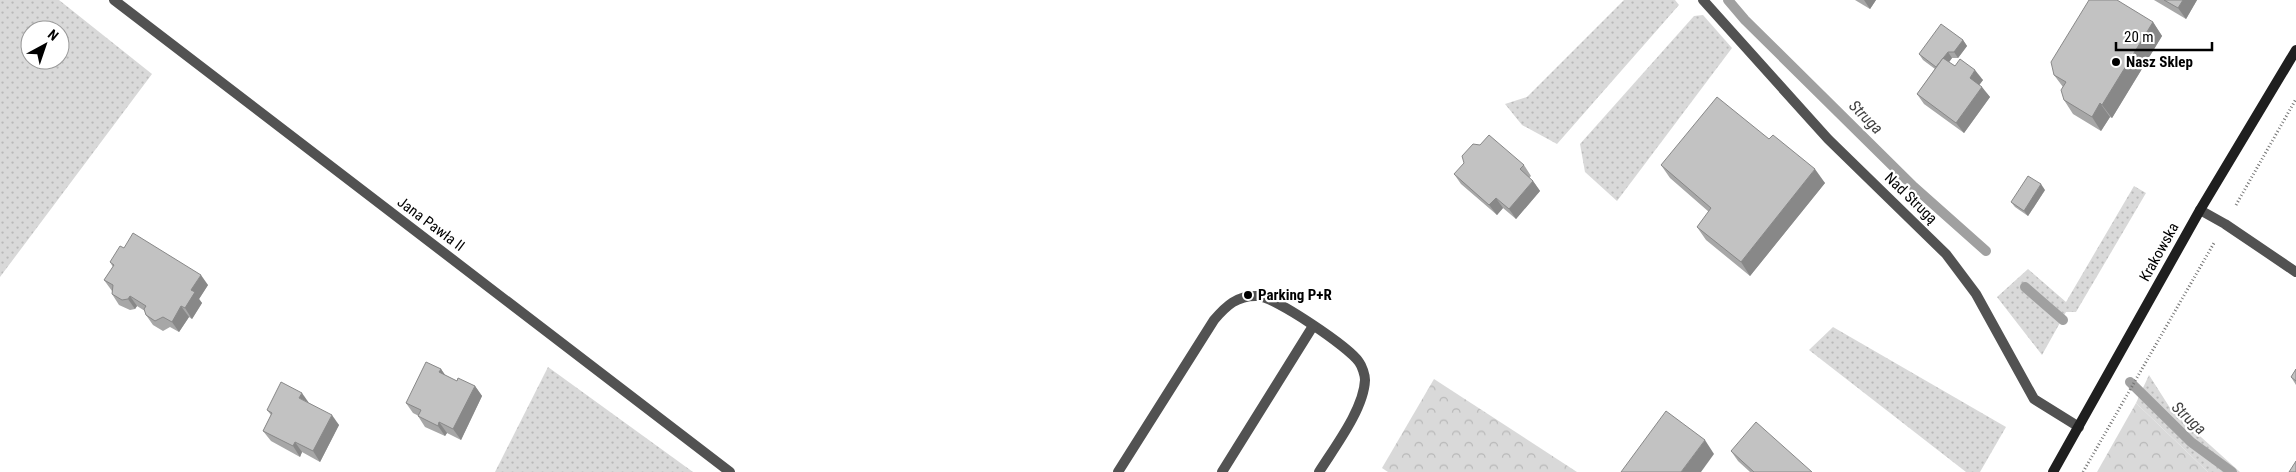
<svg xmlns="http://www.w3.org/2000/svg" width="2296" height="472" font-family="'Roboto Condensed',sans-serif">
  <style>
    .grass { fill: url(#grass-dots); fill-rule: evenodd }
    .forest { fill: url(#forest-crowns) }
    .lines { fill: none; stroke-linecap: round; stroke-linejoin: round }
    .stream { stroke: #a0a0a0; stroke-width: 10 }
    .path { stroke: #747474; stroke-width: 3; stroke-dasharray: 1 2.5; stroke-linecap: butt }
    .lane { stroke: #525252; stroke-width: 10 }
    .street { stroke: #525252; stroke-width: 10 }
    .secondary { stroke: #1f1f1f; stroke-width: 10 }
    .wall { fill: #a7a7a7 }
    .shaded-wall { fill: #888 }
    .building { fill: #c2c2c2; stroke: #888 }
    .poi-dot { fill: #000; stroke: #fff; stroke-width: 2 }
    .labels { text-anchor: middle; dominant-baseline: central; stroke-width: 4.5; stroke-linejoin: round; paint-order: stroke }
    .poi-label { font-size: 15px; font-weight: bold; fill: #000; stroke: #fff; text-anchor: start }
    .street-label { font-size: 15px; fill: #000; stroke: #fff }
    .water-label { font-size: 16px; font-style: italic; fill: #414141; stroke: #fff }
  </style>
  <defs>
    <pattern id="grass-dots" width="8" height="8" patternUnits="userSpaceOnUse" patternTransform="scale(1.25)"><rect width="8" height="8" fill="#d9d9d9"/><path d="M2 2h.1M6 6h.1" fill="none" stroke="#b8b8b8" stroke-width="1.8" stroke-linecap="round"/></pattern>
    <pattern id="forest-crowns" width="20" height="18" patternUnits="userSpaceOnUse" patternTransform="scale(1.25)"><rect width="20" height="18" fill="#d9d9d9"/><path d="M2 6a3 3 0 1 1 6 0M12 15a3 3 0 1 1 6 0" fill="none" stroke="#b8b8b8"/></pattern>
  </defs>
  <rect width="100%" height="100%" fill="#fff"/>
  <g class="grass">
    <path d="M 0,0 L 59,0 L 152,74 L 0,277 ZM 30,30 L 60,30 L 60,60 L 30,60 Z"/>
    <polygon points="1624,0 1675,0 1679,5 1557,144 1522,125 1505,104 1527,97"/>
    <polygon points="1703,15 1732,48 1617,201 1585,172 1580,144 1694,16"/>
    <polygon points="2134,186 2146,193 2076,312 2066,312 2042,355 1997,297 2028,269 2066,302"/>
    <polygon points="1833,327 2006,427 1980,472 1966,472 1809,350"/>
    <polygon points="548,367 693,472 495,472"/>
    <polygon points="2149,375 2172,411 2240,472 2208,472 2136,403"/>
  </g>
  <g class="forest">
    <polygon points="1434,379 1577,472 1388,472 1382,468"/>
    <polygon points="2136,403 2208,472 2097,472"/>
  </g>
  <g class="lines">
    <g class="stream">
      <polyline points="1728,0 1745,20 1914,187 1986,251"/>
      <polyline points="2025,287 2063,320"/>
      <polyline points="2130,382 2191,442 2232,472"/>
    </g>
    <g class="path">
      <polyline points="2236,205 2296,99"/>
      <polyline points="2083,472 2214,243"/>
    </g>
    <g class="lane">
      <polyline points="2200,210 2225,224 2296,272"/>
      <path d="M 1118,472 L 1214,320 C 1226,306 1237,295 1258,296 C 1275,297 1349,347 1359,362 C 1362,366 1365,375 1365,380 C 1364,409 1334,448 1319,472"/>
      <polyline points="1222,472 1313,326"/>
    </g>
    <g class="street">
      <polyline points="114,0 730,472"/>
      <polyline points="1703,0 1828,139 1946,254 1976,294 2034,399 2079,427"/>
    </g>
    <polyline class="secondary" points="2053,472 2200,210 2296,50"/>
  </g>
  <g class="wall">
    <polygon points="1855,0 1876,0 1870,9"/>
    <polygon points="2154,0 2197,0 2186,19"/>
    <polygon points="2153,22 2162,36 2112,118 2110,117 2101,131 2073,114 2064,100 2063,87 2054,75"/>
    <polygon points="1963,40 1967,46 1958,58 1952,58 1949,62 1955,66 1983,80 1979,85 1990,97 1964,133 1924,104 1917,94 1935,69 1923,60 1919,54"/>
    <polygon points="1769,139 1825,183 1750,276 1706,240 1697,227 1709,212 1670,178 1661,165"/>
    <polygon points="1524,165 1531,176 1529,178 1533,181 1540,191 1516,219 1503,208 1497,215 1461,184 1454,174"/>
    <polygon points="2045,190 2028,216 2015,207 2011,202"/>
    <polygon points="124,248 208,285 199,299 202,303 192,319 189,317 179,332 170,327 163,331 153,325 146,315 145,311 137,306 135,309 130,310 119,305 112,294 112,291 104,280 113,267 110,262"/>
    <polygon points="441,369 445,376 457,381 475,386 482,396 461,440 447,433 445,436 425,427 418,416 419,416 413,413 406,403"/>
    <polygon points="2296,369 2296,385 2291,377"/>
    <polygon points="309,403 339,425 320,462 302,452 300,457 271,441 263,431 271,415 267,410"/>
    <polygon points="1731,451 1812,472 1750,472 1738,461"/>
  </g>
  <g class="shaded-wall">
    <polygon points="1864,0 1876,0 1870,9"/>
    <polygon points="2183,0 2197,0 2186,19 2178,8"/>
    <polygon points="2153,22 2162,36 2112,118 2102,105"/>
    <polygon points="1963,40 1967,46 1958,58 1954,52"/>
    <polygon points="1948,52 1952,58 1941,73 1937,67"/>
    <polygon points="1975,70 1983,80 1977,88 1970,78"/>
    <polygon points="1982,87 1990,97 1964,133 1956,123"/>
    <polygon points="2100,103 2110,117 2101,131 2092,117"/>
    <polygon points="1815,169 1825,183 1750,276 1741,262"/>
    <polygon points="1533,181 1540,191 1516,219 1509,209"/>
    <polygon points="2041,184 2045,190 2028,216 2024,211"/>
    <polygon points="1496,198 1503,208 1497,215 1489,205"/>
    <polygon points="201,275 208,285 199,299 202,303 192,319 185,308 191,290"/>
    <polygon points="130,296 137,306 135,309 128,299"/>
    <polygon points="181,306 189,317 179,332 172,322"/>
    <polygon points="441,369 448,379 439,372"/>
    <polygon points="475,386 482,396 461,440 453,429"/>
    <polygon points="302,393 309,403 299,398"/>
    <polygon points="332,415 339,425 320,462 313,451"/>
    <polygon points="439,422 447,433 445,436 438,426"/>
    <polygon points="1705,440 1714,454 1701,472 1681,472"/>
    <polygon points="295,442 302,452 300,457 293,446"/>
  </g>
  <g class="building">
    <polygon points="2089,0 2117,0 2153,22 2102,105 2100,103 2092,117 2064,100 2061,90 2066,82 2054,75 2051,62"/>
    <polygon points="2164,0 2183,0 2178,8"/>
    <polygon points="1941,24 1963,40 1954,52 1948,52 1936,67 1919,54"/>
    <polygon points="1943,58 1955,66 1960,59 1975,70 1970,78 1982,87 1956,123 1917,94"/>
    <polygon points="1717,97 1769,139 1773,135 1815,169 1741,262 1697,227 1711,208 1661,165"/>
    <polygon points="1489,135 1524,165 1520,169 1533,181 1509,209 1496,198 1489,205 1454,174 1464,163 1462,156 1473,144 1480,145"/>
    <polygon points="2028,176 2041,184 2024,211 2011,202"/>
    <polygon points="133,233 201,275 191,290 195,292 185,308 181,306 172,322 163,317 155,321 146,315 144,309 146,306 130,296 128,299 122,300 112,294 113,285 104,280 114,265 110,262 120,246 124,248"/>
    <polygon points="426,362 441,369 439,372 457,381 458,378 475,386 453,429 439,422 438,426 418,416 421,410 406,403"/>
    <polygon points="2296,369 2296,381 2291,377"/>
    <polygon points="281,382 302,393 299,398 332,415 313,451 295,442 293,446 263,431 272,413 267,410"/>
    <polygon points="1666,411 1705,440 1681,472 1621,472"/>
    <polygon points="1756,422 1812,472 1754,472 1731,451"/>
    <polygon points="2296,461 2296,472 2289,472"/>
  </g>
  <g class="poi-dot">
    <circle cx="2116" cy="62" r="5"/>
    <circle cx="1248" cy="295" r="5"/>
  </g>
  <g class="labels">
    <g class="poi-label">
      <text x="2126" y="62">Nasz Sklep</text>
      <text x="1258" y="295">Parking P+R</text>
    </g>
    <g class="street-label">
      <text transform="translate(1911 198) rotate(44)">Nad Strugą</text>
      <text transform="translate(431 224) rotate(37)">Jana Pawła II</text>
      <text transform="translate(2159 252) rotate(-61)">Krakowska</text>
    </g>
    <g class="water-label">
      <text transform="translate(1866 117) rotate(45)">Struga</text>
      <text transform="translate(2189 418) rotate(43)">Struga</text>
    </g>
  </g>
  <g transform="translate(45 45) rotate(40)"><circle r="24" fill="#ffffff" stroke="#999999"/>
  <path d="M0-4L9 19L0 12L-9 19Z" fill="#000000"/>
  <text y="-8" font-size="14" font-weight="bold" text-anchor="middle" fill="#000000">N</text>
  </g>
  <path d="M2116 42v8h96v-8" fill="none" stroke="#000000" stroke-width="2.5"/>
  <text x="2124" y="42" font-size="15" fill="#000000" stroke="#ffffff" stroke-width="4" paint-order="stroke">20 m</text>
</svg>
